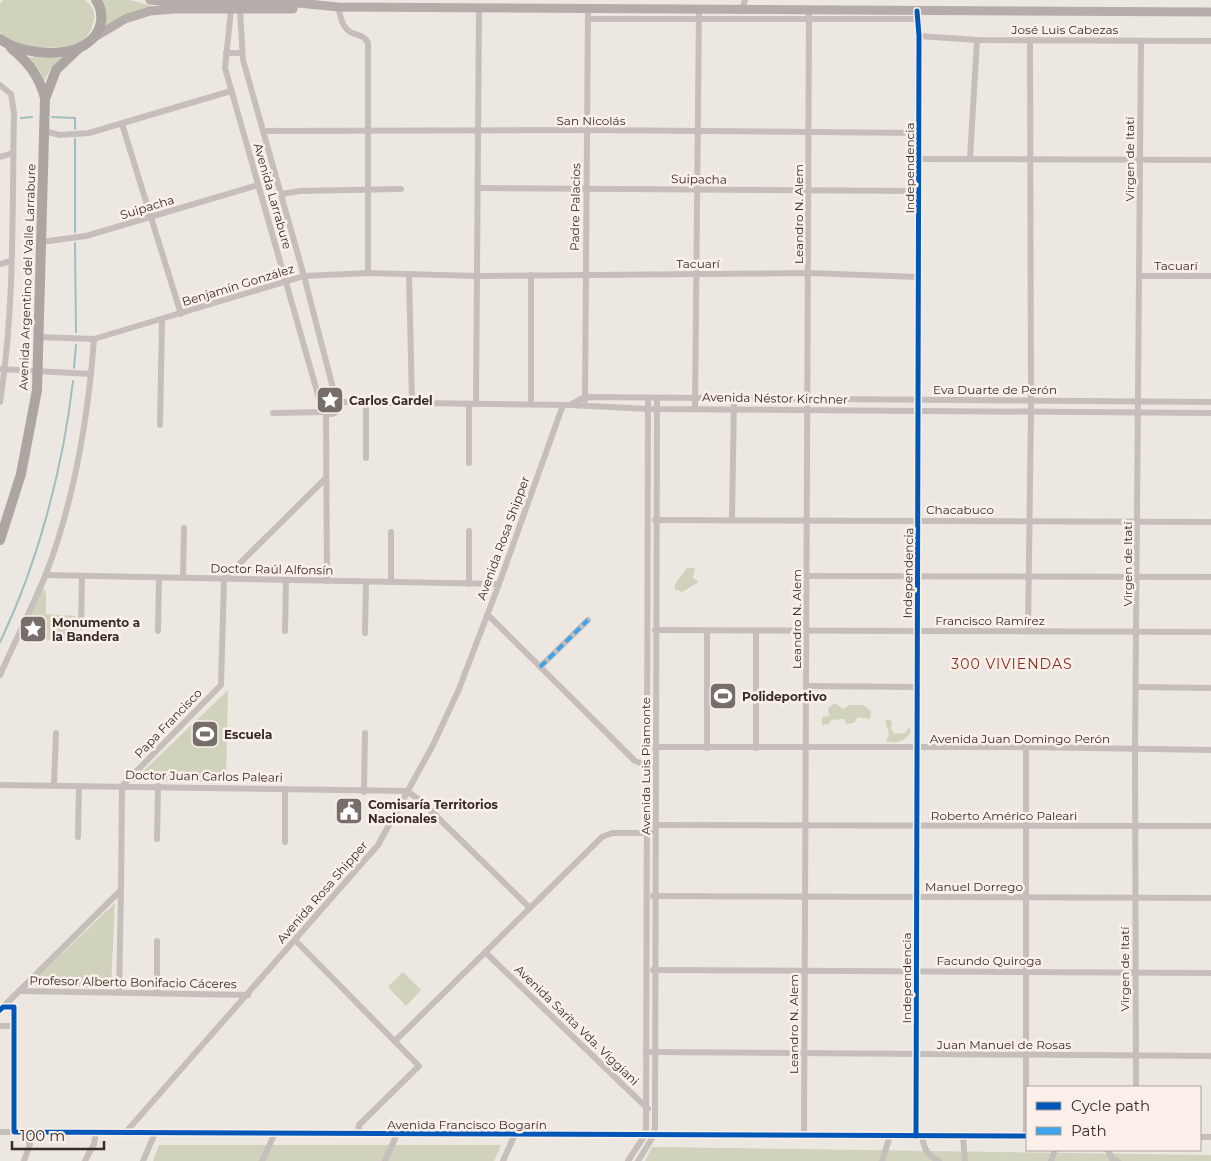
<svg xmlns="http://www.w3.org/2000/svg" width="1211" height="1161" font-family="Montserrat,sans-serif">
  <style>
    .green { fill: #d0d2bc }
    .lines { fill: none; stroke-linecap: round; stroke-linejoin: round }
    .stream { stroke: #9ec0bc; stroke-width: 2 }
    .minor { stroke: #c6beba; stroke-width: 6 }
    .major { stroke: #b5adaa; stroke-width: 9 }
    .highway { stroke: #aca5a1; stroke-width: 10 }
    .quiet { stroke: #3fa3eb; stroke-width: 4; stroke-dasharray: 8 4; stroke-linecap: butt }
    .cycleway-casing { stroke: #faf0e9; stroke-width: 8 }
    .cycleway { stroke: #0057b8; stroke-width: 5 }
    .labels { text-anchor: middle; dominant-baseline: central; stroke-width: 5; stroke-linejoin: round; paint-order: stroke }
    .street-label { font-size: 12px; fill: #372c29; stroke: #faf0e9 }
    .poi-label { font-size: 12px; font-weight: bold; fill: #372c29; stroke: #faf0e9; text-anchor: start }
    .neighbourhood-label { font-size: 14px; letter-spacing: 1px; fill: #862e22; stroke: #faf0e9 }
  </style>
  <rect width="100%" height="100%" fill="#ede7e2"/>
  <g class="green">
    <path d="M 3,0 L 85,0 C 92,5 95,11 94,20 C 92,28 90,34 83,40 C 68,52 10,50 0,32 L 0,4 Z"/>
    <path d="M 101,0 L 130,0 L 153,6 C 134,11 118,16 103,29 Z"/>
    <polygon points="26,57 62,58 51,68 44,81 40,71"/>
    <polygon points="687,568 695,568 693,578 698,581 697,583 682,592 675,589 675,584"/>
    <polygon points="42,589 46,591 46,614 76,616 76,641 21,638"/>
    <polygon points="228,690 226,782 133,781"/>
    <polygon points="835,703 843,709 850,705 863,705 871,711 870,719 858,717 854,723 846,724 845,719 831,720 829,724 822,725 822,717 829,716 828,708"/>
    <path d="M 885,719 L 892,721 L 891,728 L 894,734 L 905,733 L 909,727 L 911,732 C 905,741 898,744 886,741 L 889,735 Z"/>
    <polygon points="115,903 111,988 29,985"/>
    <polygon points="403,972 421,990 406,1006 388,987"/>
    <polygon points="159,1145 501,1145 494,1161 153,1161"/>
    <polygon points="652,1147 1211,1155 1211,1161 645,1161"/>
  </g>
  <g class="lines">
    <g class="stream">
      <polyline points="52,117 75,118 75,129"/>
      <polyline points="21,118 32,117"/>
      <polyline points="75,232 75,139"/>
      <polyline points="75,243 76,332"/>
      <polyline points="74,368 76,345"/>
      <path d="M 0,642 C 38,563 63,468 73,381"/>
    </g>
    <g class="minor">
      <polyline points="234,6 231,10 225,68 320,402"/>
      <polyline points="238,6 240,10 243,60 304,276 335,396"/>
      <path d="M 338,7 C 340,13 341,22 345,27 C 351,37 363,32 368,43 L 368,273"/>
      <polyline points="742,10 745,0"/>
      <polyline points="588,19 919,19"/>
      <polyline points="919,36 977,40 1211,41"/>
      <polyline points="226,53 241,53"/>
      <path d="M 0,85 L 11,94 L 14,113 C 12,208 15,307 0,402"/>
      <polyline points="122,124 181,314"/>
      <polyline points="44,131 60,135 89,133 231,91"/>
      <polyline points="263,131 587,130 919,133"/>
      <polyline points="0,157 13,153"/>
      <polyline points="919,159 1211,160"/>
      <polyline points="970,159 977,40"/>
      <polyline points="479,188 919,191"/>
      <polyline points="281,194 300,191 401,189"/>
      <polyline points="41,242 86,236 258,185"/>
      <polyline points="0,264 11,261"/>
      <polyline points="409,274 412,403"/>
      <polyline points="531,275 531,404"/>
      <polyline points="1140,276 1211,276"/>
      <polyline points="39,337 94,339 304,276 368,273 477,276 809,273 918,277"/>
      <polyline points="0,369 91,374"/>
      <circle cx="330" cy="404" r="10"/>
      <polyline points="585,400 588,9"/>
      <polyline points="340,402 570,405 649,409 1211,413"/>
      <polyline points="476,404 479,8"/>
      <polyline points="572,404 585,397 1211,402"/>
      <polyline points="695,408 699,9"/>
      <polyline points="273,413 323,412"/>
      <polyline points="326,414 327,581"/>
      <polyline points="160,425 162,320"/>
      <polyline points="366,458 366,402"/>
      <polyline points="469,463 469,404"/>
      <polyline points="655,520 1211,522"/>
      <polyline points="732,520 734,398"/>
      <polyline points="45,575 499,584"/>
      <polyline points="808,576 1211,577"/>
      <polyline points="183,578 184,528"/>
      <polyline points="391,582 391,532"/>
      <polyline points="469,584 469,531"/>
      <polyline points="488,615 635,761 651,767"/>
      <polyline points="81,627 82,576"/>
      <polyline points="655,630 1211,632"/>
      <polyline points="158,631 159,578"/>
      <polyline points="285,631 286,580"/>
      <polyline points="756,631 756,748"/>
      <polyline points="1028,631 1031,411 1030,40"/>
      <polyline points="365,633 366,582"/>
      <polyline points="540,667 588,620"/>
      <path d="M 0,675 C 15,641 32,608 46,574 C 75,498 88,420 94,339"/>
      <polyline points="807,686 917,687"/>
      <polyline points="1137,687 1211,688"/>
      <polyline points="654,747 1026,747 1211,750"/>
      <polyline points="1026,747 1026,1136"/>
      <polyline points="707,748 707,631"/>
      <polyline points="0,785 407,791 422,802 530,908"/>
      <polyline points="54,785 56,733"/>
      <polyline points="364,792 365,733"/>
      <polyline points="652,825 1211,826"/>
      <polyline points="78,837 79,786"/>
      <polyline points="157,839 158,786"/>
      <polyline points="285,842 285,790"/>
      <polyline points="653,896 1211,898"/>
      <polyline points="295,940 419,1066 359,1125 358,1134"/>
      <polyline points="485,952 648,1109"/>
      <polyline points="653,970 1211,973"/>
      <polyline points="19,991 248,995"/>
      <polyline points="119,992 121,890"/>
      <polyline points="157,993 157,941"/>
      <polyline points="3,1007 121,890 122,786 221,685 224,579 325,479"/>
      <polyline points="0,1010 3,1007 14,1007 14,1132 1027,1136"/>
      <polyline points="0,1026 14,1026"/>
      <polyline points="395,1041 602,837 612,833 651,833"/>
      <polyline points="646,1052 1211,1056"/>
      <polyline points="1136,1087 1135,750 1141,41"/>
      <polyline points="0,1132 14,1132"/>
      <polyline points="23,1132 30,1144 24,1161"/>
      <polyline points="125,1133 378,845 433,745 459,689 499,584 563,405"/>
      <polyline points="804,1135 809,10"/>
      <polyline points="916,1136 919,36 917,11"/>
      <path d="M 922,1136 C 924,1148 927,1156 939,1161"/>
      <polyline points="963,1136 965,1161"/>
      <polyline points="1200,1137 1211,1137"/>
      <polyline points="1108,1150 1112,1159 1118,1161"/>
      <polyline points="85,1161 94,1144 96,1133"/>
      <polyline points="143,1161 155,1133"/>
      <polyline points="262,1161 275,1133"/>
      <polyline points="385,1161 397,1134"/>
      <polyline points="503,1161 515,1134"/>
      <polyline points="628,1161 645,1135 646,1128 648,398"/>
      <polyline points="638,1161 654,1135 655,1127 657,398"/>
      <polyline points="882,1161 890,1136"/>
      <polyline points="1051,1161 1055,1150"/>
    </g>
    <g class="major">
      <polyline points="150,0 168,2 298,3 338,7 1211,12"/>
      <polyline points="95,37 125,19 150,11 174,9 293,9"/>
    </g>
    <g class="highway">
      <path d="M 0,39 C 25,58 94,62 101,22 C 102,14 101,7 96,0"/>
      <path d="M 11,48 C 29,63 39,76 45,98"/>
      <polyline points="0,540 21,474 37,390 45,99 56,70 80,47"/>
    </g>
    <polyline class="quiet" points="540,667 588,620"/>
    <g class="cycleway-casing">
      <g id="cycleway">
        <polyline points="0,1010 3,1007 14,1007 14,1132 1027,1136"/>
        <polyline points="916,1136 919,36 917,11"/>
      </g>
    </g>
    <use href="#cycleway" class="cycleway"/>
  </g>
  <defs>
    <g id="sight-square" transform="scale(1.4375)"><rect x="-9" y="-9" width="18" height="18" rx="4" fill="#776d6a" stroke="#faf0e9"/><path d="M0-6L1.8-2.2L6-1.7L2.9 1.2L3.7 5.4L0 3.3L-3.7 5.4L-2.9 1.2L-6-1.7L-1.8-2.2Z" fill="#fff"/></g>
    <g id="stadium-square" transform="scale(1.4375)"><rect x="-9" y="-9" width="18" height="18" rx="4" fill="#776d6a" stroke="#faf0e9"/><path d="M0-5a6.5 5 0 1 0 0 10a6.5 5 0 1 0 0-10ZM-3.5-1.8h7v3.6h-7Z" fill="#fff"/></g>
    <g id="civic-square" transform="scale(1.4375)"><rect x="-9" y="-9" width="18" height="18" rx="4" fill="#776d6a" stroke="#faf0e9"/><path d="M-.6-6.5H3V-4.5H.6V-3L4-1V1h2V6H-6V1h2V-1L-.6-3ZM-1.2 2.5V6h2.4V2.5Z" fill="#fff"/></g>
  </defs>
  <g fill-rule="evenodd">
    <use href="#sight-square" x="330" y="400"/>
    <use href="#sight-square" x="33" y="629"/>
    <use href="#stadium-square" x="723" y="696"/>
    <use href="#stadium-square" x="205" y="734"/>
    <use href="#civic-square" x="349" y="811"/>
  </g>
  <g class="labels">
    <g class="street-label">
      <text x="1065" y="29">José Luis Cabezas</text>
      <text x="591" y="120">San Nicolás</text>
      <text transform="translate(1129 159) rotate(-90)">Virgen de Itatí</text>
      <text transform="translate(909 168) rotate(-90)">Independencia</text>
      <text transform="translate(699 179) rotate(1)">Suipacha</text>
      <text transform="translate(273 196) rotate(74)">Avenida Larrabure</text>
      <text transform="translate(147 207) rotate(-17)">Suipacha</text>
      <text transform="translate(575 207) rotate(-89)">Padre Palacios</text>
      <text transform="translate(798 214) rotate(-90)">Leandro N. Alem</text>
      <text x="698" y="263">Tacuarí</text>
      <text x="1176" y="265">Tacuarí</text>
      <text transform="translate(27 277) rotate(-88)">Avenida Argentino del Valle Larrabure</text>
      <text transform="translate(238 285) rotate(-17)">Benjamín González</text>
      <text x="995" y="389">Eva Duarte de Perón</text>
      <text transform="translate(775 398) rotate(1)">Avenida Néstor Kirchner</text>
      <text x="960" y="509">Chacabuco</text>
      <text transform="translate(503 538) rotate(-70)">Avenida Rosa Shipper</text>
      <text transform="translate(1127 564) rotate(-90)">Virgen de Itatí</text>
      <text transform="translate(272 569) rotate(1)">Doctor Raúl Alfonsín</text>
      <text transform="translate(908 573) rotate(-89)">Independencia</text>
      <text transform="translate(796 619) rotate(-90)">Leandro N. Alem</text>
      <text x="990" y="620">Francisco Ramírez</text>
      <text transform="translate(168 723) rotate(-46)">Papa Francisco</text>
      <text x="1020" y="738">Avenida Juan Domingo Perón</text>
      <text transform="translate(645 766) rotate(-90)">Avenida Luis Piamonte</text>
      <text transform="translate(204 776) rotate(1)">Doctor Juan Carlos Paleari</text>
      <text x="1004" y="815">Roberto Américo Paleari</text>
      <text x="974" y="886">Manuel Dorrego</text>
      <text transform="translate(322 892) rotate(-49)">Avenida Rosa Shipper</text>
      <text x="989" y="960">Facundo Quiroga</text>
      <text transform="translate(1124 969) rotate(-90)">Virgen de Itatí</text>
      <text transform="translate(906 978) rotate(-90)">Independencia</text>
      <text transform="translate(133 982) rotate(1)">Profesor Alberto Bonifacio Cáceres</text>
      <text transform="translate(793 1024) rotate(-90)">Leandro N. Alem</text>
      <text transform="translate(577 1025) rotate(44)">Avenida Sarita Vda. Viggiani</text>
      <text x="1004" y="1044">Juan Manuel de Rosas</text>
      <text x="467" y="1124">Avenida Francisco Bogarín</text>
    </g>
    <g class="poi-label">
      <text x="349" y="400">Carlos Gardel</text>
      <text x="52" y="622">Monumento a<tspan x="52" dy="14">la Bandera</tspan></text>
      <text x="742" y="696">Polideportivo</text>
      <text x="224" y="734">Escuela</text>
      <text x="368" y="804">Comisaría Territorios<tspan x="368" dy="14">Nacionales</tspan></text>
    </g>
    <g class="neighbourhood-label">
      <text x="1012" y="664">300 VIVIENDAS</text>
    </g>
  </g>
  <rect x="1026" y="1086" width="175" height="65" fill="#faf0e9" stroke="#aca29c"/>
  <rect x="1036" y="1102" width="25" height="8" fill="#0057b8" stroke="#aca29c"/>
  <text x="1071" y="1111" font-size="15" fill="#372c29">Cycle path</text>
  <rect x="1036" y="1127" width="25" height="8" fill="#3fa3eb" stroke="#aca29c"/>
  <text x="1071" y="1136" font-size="15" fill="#372c29">Path</text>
  <path d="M12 1141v8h92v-8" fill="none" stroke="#372c29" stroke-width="2.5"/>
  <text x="20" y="1141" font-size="15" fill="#372c29" stroke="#faf0e9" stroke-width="4" paint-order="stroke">100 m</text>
</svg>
